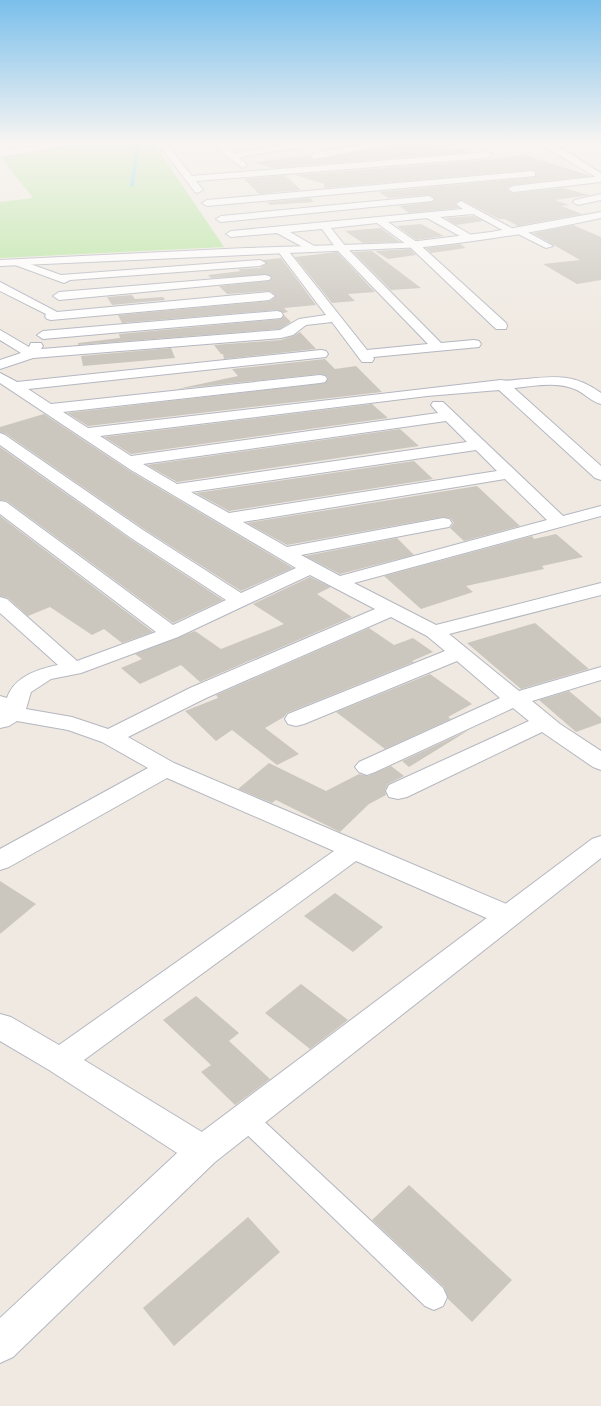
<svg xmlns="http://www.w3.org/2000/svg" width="601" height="1406" font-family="Mulish,sans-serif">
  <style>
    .green { fill: #b6e59e }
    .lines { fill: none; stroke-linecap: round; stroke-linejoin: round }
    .stream { fill: #75cff0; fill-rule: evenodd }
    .building { fill: #cbc7bf }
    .lane-casing { stroke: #b4b7c1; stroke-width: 2 }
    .street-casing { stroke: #b4b7c1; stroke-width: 2 }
    .secondary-casing { stroke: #b4b7c1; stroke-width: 2 }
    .lane { fill: #fff; fill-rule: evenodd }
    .street { fill: #fff; fill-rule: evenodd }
    .secondary { fill: #fff; fill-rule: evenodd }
  </style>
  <rect width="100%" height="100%" fill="#efe9e1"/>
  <polygon class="green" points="96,142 153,142 224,247 0,258 0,202 33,198 0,156"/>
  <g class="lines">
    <polygon class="stream" points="137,142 139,142 134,186 132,187 130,186"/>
  </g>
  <g class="building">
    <polygon points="409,142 430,142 445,151 463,149 469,152 273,168 252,162 309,156 314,160"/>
    <polygon points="524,155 591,176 513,185 507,188 507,190 513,193 563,188 590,195 555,200 569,205 561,206 582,214 518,226 505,219 499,219 462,200 455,203 459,208 409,213 399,206 432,202 435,199 429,195 388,198 379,192 535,177 536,171 532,170 324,188 324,184 295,175 486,160"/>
    <polygon points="285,175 301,190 259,194 244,179"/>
    <polygon points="310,198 314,202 270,205 267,202"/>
    <polygon points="473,216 483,221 456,225 445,218"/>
    <polygon points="421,224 444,236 416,240 397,226"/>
    <polygon points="573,225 601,237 601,280 577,284 543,264 580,260 533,233"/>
    <polygon points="381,228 400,242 363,243 345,231"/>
    <polygon points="460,244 466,248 431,253 426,248"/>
    <polygon points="410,249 416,255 388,259 375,251"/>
    <polygon points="372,251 421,288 391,290 353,252"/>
    <polygon points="337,252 375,292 348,294 355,301 332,303 295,257"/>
    <polygon points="281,258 316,305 284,308 288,312 283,313 277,310 122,323 118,315 270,301 276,296 270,291 227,294 219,286 269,281 272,278 269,275 211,278 208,275 241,271 238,269 260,268 267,264 263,260"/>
    <polygon points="132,295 135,299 163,297 165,300 112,305 107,297"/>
    <polygon points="284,315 291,322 280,329 78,345 78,343 120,338 119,334 281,319"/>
    <polygon points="300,332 316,349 224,359 223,354 221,354 214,345 281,340 293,336"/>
    <polygon points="171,348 175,358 83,366 81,356"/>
    <polygon points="325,359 335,369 356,366 382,392 88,426 67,413 325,383 328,378 325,375 320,374 177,389 238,376 232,369"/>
    <polygon points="372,404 388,418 131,454 104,437"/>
    <polygon points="44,414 130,471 293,568 241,591 144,529 6,434 0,432 0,427"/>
    <polygon points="400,429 419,446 177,482 147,465"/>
    <polygon points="0,447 130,539 223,600 173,623 7,501 0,500"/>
    <polygon points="414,461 433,479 229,511 196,493"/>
    <polygon points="477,486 520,526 464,541 450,528 454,523 450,518 443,517 287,545 247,523"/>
    <polygon points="0,516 153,632 122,643 104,629 92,635 50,607 28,616 8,598 0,596"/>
    <polygon points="556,534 583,557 542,566 544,569 466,586 473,592 421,609 384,576 532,536 534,539"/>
    <polygon points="397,538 414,555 340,574 305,556"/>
    <polygon points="310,577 331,587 317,594 352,617 200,682 181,665 140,684 121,668 142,659 135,654 195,631 221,649 284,624 253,604"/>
    <polygon points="535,623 589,669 521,689 467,643"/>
    <polygon points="369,628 394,645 413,638 433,652 412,661 414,662 287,713 284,717 265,728 299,754 277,765 232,730 216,741 185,711 218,698 216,695"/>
    <polygon points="430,674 472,704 448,717 451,719 385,749 336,712"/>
    <polygon points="569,691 601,718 601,723 576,732 539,700"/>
    <polygon points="469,730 409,767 402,761"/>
    <polygon points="269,763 326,791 359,774 368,776 391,766 404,776 388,784 385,790 386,795 369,804 340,832 276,800 272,803 238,789"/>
    <polygon points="0,881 36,904 0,934"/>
    <polygon points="335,893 383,927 353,952 304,916"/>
    <polygon points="301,984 348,1020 310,1049 265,1013"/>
    <polygon points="196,996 239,1033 229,1041 270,1079 235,1105 201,1072 211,1065 163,1020"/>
    <polygon points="409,1185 512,1280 472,1322 448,1299 444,1287 372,1220"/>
    <polygon points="248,1217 280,1252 174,1346 143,1308"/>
  </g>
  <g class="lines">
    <g class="lane-casing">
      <g id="lane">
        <polygon points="516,229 522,229 553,246 546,248 516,233"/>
        <polygon points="245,1108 253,1111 443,1288 447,1297 443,1306 434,1310 425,1306 237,1125 233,1118 237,1111"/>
      </g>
    </g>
    <g class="street-casing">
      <g id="street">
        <polygon points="5,142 15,142 28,150 24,153 21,152"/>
        <polygon points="157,142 165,142 192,176 488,152 492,155 488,158 196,181 203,190 198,193 195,192"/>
        <polygon points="213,142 222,142 235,153 304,142 323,142 319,144 239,157 247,165 243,168 229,158"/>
        <polygon points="380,142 398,142 394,144 314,159 310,156 314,153"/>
        <polygon points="561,142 578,142 553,148 549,146"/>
        <polygon points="532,171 535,172 535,176 207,206 202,203 207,200"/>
        <polygon points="601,176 601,182 513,192 508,189 513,186"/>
        <polygon points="601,194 601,200 578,205 573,202 575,200"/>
        <polygon points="429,196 434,199 432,201 221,222 216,219 221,216"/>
        <polygon points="461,201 519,232 514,235 510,234 473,214 440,217 473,236 474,238 473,240 469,241 427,218 388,222 418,243 506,323 507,326 506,329 496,329 410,247 377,223 331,228 346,247 441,343 474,340 479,341 481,344 479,347 373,357 374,359 372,362 362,362 332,322 306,325 293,335 281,338 33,358 0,369 0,360 21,353 0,340 0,330 29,347 31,343 41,343 43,346 41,349 280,330 299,319 326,315 277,250 282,247 286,248 367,350 428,344 338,251 322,229 290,232 316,247 317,249 316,251 312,252 277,233 231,237 226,234 231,231 463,209 456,204"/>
        <polygon points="19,260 61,275 260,260 266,263 260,266 70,280 64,283 15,265 13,263 15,261"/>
        <polygon points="265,275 269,276 271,278 269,280 59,300 53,296 59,292"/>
        <polygon points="0,282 57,312 269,292 275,296 269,300 51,320 47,319 45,316 46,314 0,291"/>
        <polygon points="277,311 281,312 283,315 281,318 43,339 37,335 43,331"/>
        <path d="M 321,350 L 326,351 L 328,354 L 326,357 L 28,389 L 51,404 L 320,375 L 325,376 L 327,379 L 325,382 L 320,383 L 63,412 L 88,428 L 501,380 C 509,382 518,379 526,379 C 556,376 575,374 601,393 L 601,404 C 592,402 585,394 577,390 C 557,381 535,386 514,388 L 601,466 L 601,480 L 595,478 L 499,390 L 427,396 L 100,436 L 131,456 L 438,413 L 431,405 L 433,402 L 443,402 L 563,516 L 601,506 L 601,516 L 354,583 L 436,625 L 601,583 L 601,595 L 449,634 L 519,691 L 601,667 L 601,680 L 532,701 L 560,724 L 601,751 L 601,770 L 593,767 L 542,732 L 407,797 L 398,799 L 389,797 L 386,791 L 389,785 L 529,721 L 513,708 L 375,772 L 367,775 L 359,772 L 355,767 L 359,762 L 500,698 L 457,661 L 304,724 L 296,726 L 288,724 L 285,719 L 288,714 L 445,651 L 427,636 L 391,617 L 206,698 L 128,737 L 174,763 L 518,909 L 522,916 L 518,923 L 508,926 L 498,923 L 356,861 L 84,1060 L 215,1140 L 220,1151 L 215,1162 L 203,1166 L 191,1162 L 49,1070 L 0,1041 L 0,1014 L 11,1017 L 59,1045 L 334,851 L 167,778 L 9,867 L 0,870 L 0,849 L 148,768 L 102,742 L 68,730 L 17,721 L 9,726 L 0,728 L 0,696 L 7,698 C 14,677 37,669 58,665 L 0,613 L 0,597 L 7,599 L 77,661 L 156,632 L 0,514 L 0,501 L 6,502 L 173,625 L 226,600 L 131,538 L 0,445 L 0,433 L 5,435 L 143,530 L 241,593 L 296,568 L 131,470 L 0,383 L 0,373 L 17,382 ZM 446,421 L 467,442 L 177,484 L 143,464 ZM 476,450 L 497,471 L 229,513 L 191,492 ZM 505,479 L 547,520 L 340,576 L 301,555 L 443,528 L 449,527 L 452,523 L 449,519 L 443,518 L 287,547 L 243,522 ZM 310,575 L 375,609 L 190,688 L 108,729 L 72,717 L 26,709 L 31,692 L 51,679 L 81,673 L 178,637 Z"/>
      </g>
    </g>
    <g class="secondary-casing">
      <g id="secondary">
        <polygon points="59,142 78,142 74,144 0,157 0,151"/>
        <path d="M 537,142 C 561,142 580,162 601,173 L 601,180 Z"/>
        <path d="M 601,212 L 601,218 C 542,231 484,241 424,247 L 0,266 L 0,260 L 246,248 L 402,243 L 491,232 Z"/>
        <polygon points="601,836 601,858 215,1162 13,1357 0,1363 0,1318 191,1140 592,839"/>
      </g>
    </g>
    <use href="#lane" class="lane"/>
    <use href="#street" class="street"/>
    <use href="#secondary" class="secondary"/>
  </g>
  <linearGradient id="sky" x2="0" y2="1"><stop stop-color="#7abfeb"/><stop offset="0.42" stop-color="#f8f5f2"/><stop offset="1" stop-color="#f8f5f2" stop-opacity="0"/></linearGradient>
  <rect width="601" height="339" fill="url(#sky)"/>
</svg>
